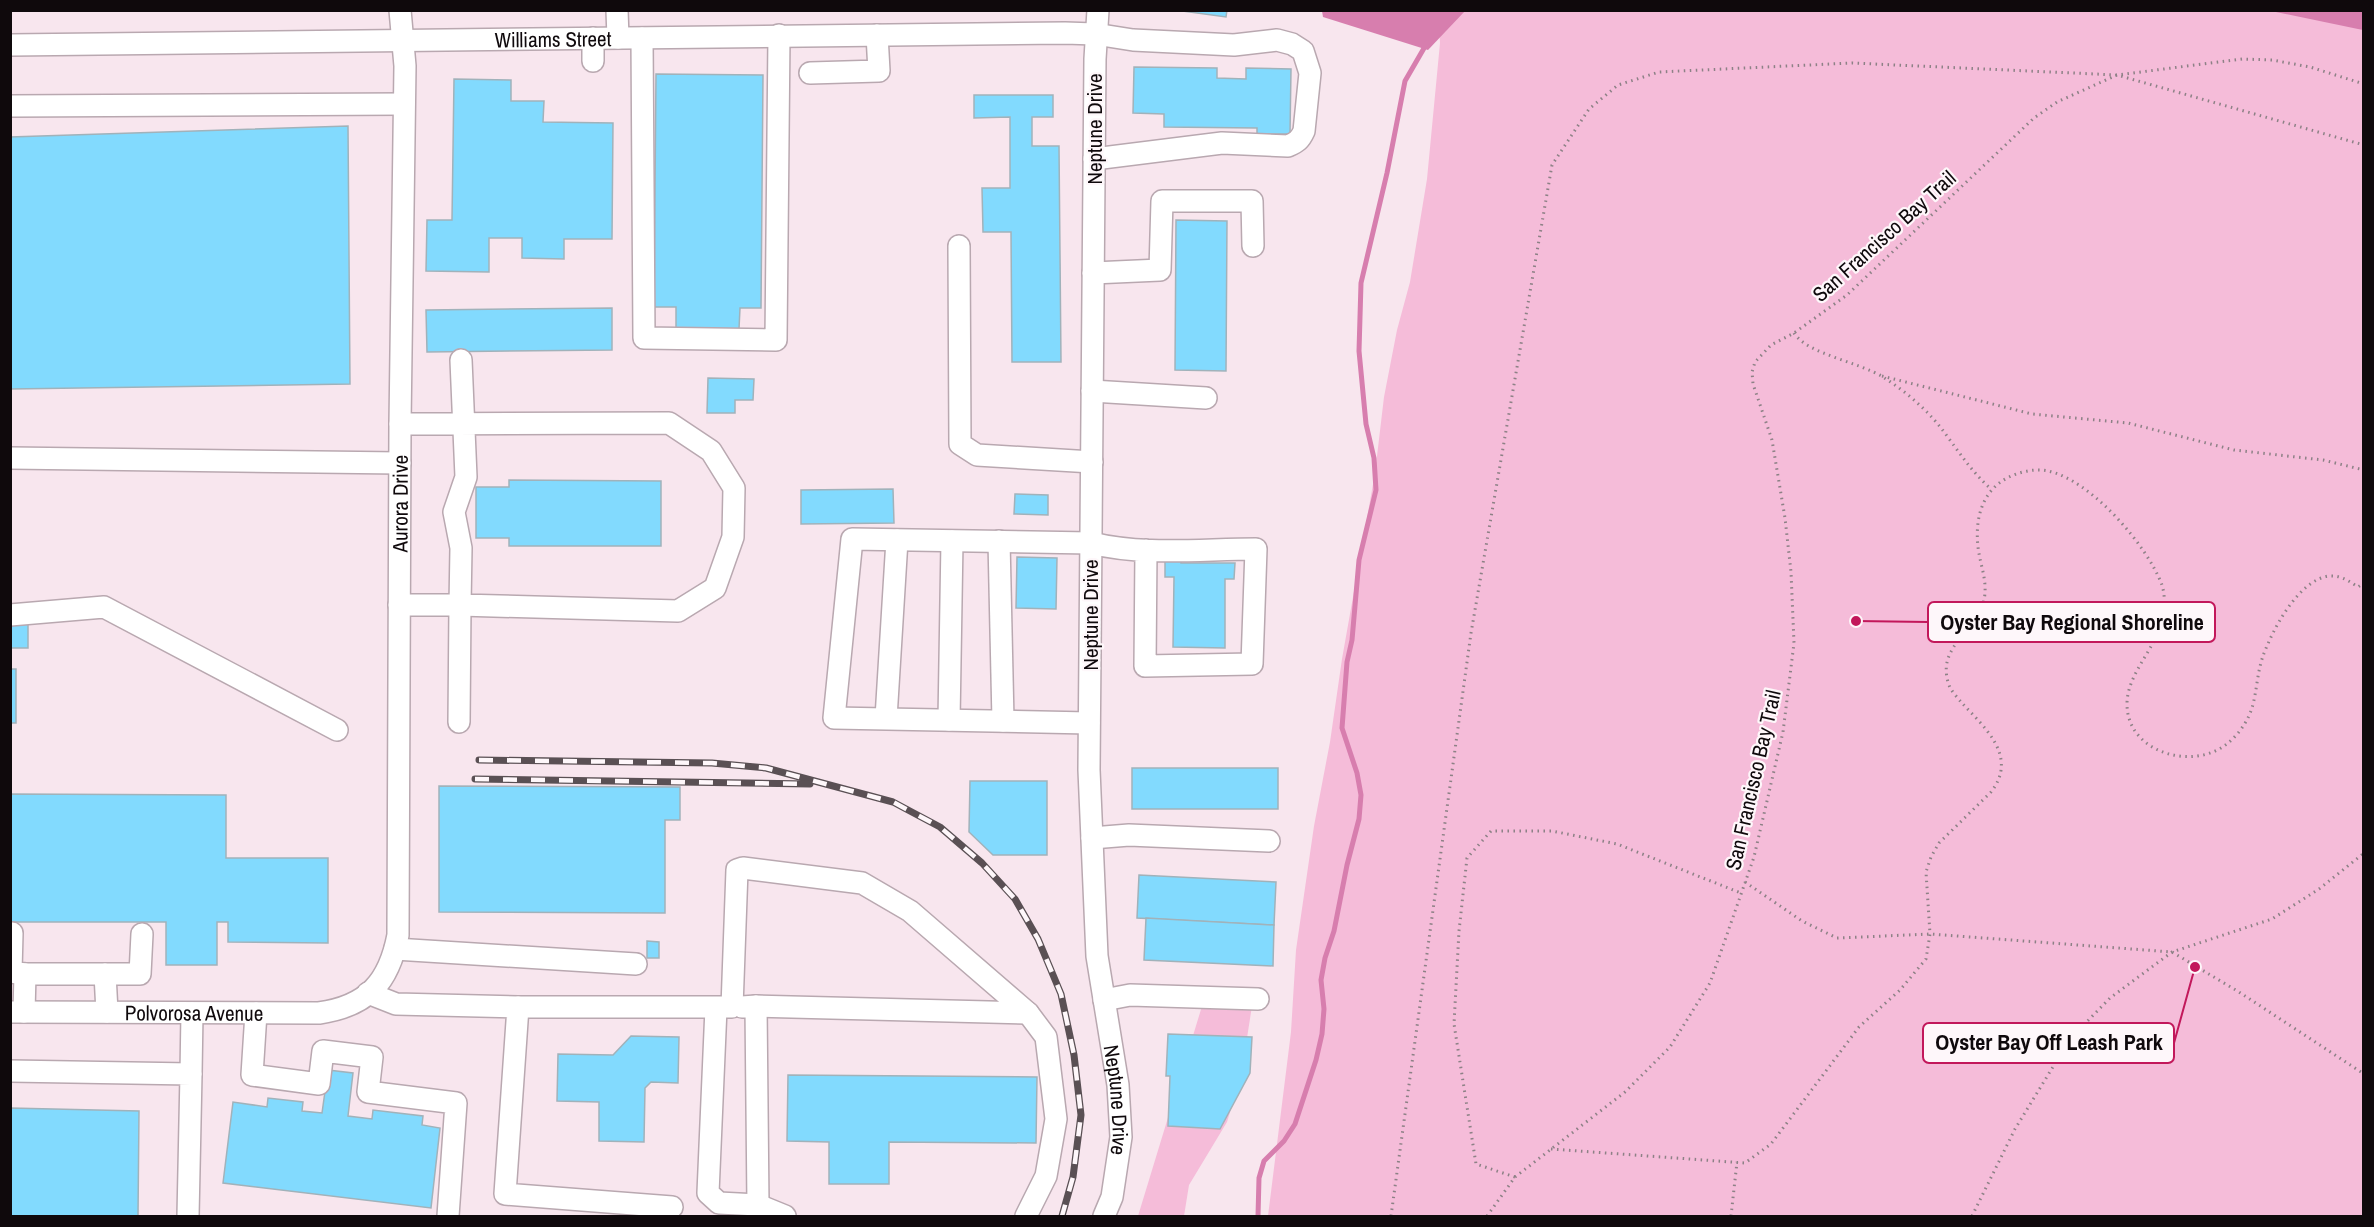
<svg xmlns="http://www.w3.org/2000/svg" width="2374" height="1227" font-family="'Archivo Narrow',sans-serif">
  <style>
    .green { fill: #f5bcd9 }
    .water { fill: #d77eae }
    .lines { fill: none; stroke-linecap: round; stroke-linejoin: round }
    .stream { stroke: #d77eae; stroke-width: 5 }
    .building { fill: #82dafe; stroke: #a1b2ba; stroke-width: 1.5 }
    .minor-casing { stroke: #b9a8b0; stroke-width: 24 }
    .path { stroke: #8d8186; stroke-width: 3; stroke-dasharray: 1.5 4.5; stroke-linecap: butt }
    .minor { stroke: #fff; stroke-width: 21 }
    .rail-casing { stroke: #5a5054; stroke-width: 7 }
    .rail { stroke: #fef7fa; stroke-width: 4.5; stroke-dasharray: 14; stroke-linecap: butt }
    .labels { text-anchor: middle; dominant-baseline: central; stroke-width: 4.5; stroke-linejoin: round; paint-order: stroke }
    .street-label { font-size: 21px; fill: #0f090c; stroke: #fef7fa }
    .leader { fill: none; stroke: #c2185b; stroke-width: 2 }
    .callout-dot { fill: #c2185b; stroke: #fef7fa; stroke-width: 2 }
    .callout { fill: #fef7fa; stroke: #c2185b; stroke-width: 2 }
    .callout-label { font-size: 22px; text-anchor: middle; font-weight: bold; fill: #0f090c }
  </style>
  <rect width="100%" height="100%" fill="#f8e6ee"/>
  <g class="green">
    <polygon points="2334,10 2363,19 2363,1216 1268,1216 1291,1032 1296,950 1314,826 1330,742 1342,659 1375,473 1384,397 1397,330 1410,282 1427,179 1440,43 1438,11"/>
    <polygon points="1255,987 1241,1076 1227,1122 1189,1185 1184,1216 1138,1216 1206,993"/>
  </g>
  <g class="water">
    <polygon points="1322,11 1322,10 1465,11 1428,50 1323,17"/>
    <polygon points="2271,11 2363,11 2363,30 2358,29"/>
  </g>
  <g class="lines">
    <polyline class="stream" points="1258,1216 1259,1178 1264,1161 1284,1141 1295,1124 1316,1060 1322,1034 1324,1009 1321,980 1325,958 1334,931 1347,865 1359,819 1361,795 1357,773 1342,728 1347,662 1352,640 1359,560 1376,490 1374,458 1366,424 1359,351 1361,283 1387,173 1405,81 1427,43"/>
  </g>
  <g class="building">
    <polygon points="1175,10 1227,10 1226,17"/>
    <polygon points="1134,67 1217,68 1217,78 1246,79 1246,68 1291,69 1290,134 1257,134 1257,128 1164,127 1164,114 1133,113"/>
    <polygon points="656,74 763,75 761,308 740,308 739,329 676,328 676,307 654,307"/>
    <polygon points="454,79 511,80 511,101 544,101 543,122 613,123 612,239 564,239 564,259 522,258 522,238 489,238 489,272 426,271 427,220 452,220"/>
    <polygon points="974,95 1053,95 1053,117 1032,117 1032,146 1059,146 1061,362 1012,362 1011,232 983,232 982,188 1010,188 1010,117 974,118"/>
    <polygon points="348,126 350,384 10,389 10,137"/>
    <polygon points="1176,220 1227,221 1226,371 1175,370"/>
    <polygon points="612,308 612,350 427,352 426,310"/>
    <polygon points="708,378 754,379 753,400 735,400 735,413 707,413"/>
    <polygon points="509,480 661,481 661,546 509,546 509,538 476,538 476,487 509,487"/>
    <polygon points="893,489 894,523 801,524 801,490"/>
    <polygon points="1015,494 1048,495 1048,515 1014,514"/>
    <polygon points="1165,556 1181,556 1181,563 1235,563 1234,579 1225,579 1225,648 1173,647 1174,577 1165,577"/>
    <polygon points="1017,557 1057,558 1056,609 1016,608"/>
    <rect x="10" y="623" width="18" height="25"/>
    <rect x="10" y="669" width="6" height="54"/>
    <rect x="1132" y="768" width="146" height="41"/>
    <polygon points="970,781 1047,781 1047,855 993,855 969,832"/>
    <polygon points="439,786 680,787 680,820 665,820 665,913 439,912"/>
    <polygon points="10,794 226,795 226,858 328,858 328,943 228,942 228,922 217,922 217,965 166,965 166,922 10,922"/>
    <polygon points="1139,875 1276,882 1274,925 1137,918"/>
    <polygon points="1146,918 1274,925 1273,966 1144,960"/>
    <polygon points="647,941 659,942 659,958 647,958"/>
    <polygon points="1168,1034 1252,1037 1250,1073 1220,1129 1168,1126 1170,1076 1166,1076"/>
    <polygon points="631,1036 679,1037 678,1083 651,1082 645,1088 644,1142 599,1141 599,1102 557,1101 558,1054 613,1055"/>
    <polygon points="328,1070 353,1073 348,1116 372,1119 373,1110 423,1116 422,1125 440,1128 431,1208 223,1183 233,1102 267,1107 268,1098 303,1102 302,1111 322,1113"/>
    <polygon points="788,1075 1037,1077 1036,1143 889,1142 889,1184 829,1184 829,1142 787,1141"/>
    <polygon points="10,1108 139,1111 138,1216 10,1216"/>
  </g>
  <g class="lines">
    <g class="minor-casing">
      <g id="minor">
        <polyline points="617,10 618,38"/>
        <path id="s1" d="M 1098,10 L 1095,59 L 1089,770 L 1097,956 L 1118,1085 L 1121,1137 L 1112,1197 L 1104,1216"/>
        <polyline points="593,38 593,61"/>
        <polyline points="642,38 644,338 776,340 779,35"/>
        <path id="s2" d="M 10,45 L 1065,33 L 1095,34 L 1133,40 L 1234,45 L 1277,40 L 1292,44 L 1303,51 L 1310,73 L 1304,131 C 1300,140 1297,142 1288,146 L 1222,143 L 1094,159"/>
        <polyline points="810,73 879,71 877,35"/>
        <polyline points="10,106 404,104"/>
        <polyline points="959,246 960,444 977,455 1092,462"/>
        <polyline points="1093,273 1160,270 1162,201 1252,201 1253,246"/>
        <polyline points="1092,391 1206,398"/>
        <polyline points="400,424 669,423 711,451 734,488 733,537 715,588 678,611 460,605 461,548 454,512 466,477 461,360"/>
        <polyline points="10,458 400,463"/>
        <polyline points="999,541 1003,721"/>
        <polyline points="399,605 460,605 459,722"/>
        <polyline points="10,615 104,607 337,730"/>
        <polyline points="886,718 897,540"/>
        <polyline points="949,720 952,541"/>
        <path d="M 1089,723 L 834,718 L 852,539 L 1091,543 C 1144,556 1201,549 1256,549 L 1252,664 L 1145,666 L 1146,550"/>
        <polyline points="1092,838 1129,835 1269,841"/>
        <polyline points="12,933 11,972 25,974"/>
        <polyline points="395,949 636,964"/>
        <polyline points="105,974 140,974 142,934"/>
        <polyline points="368,993 396,1004 518,1007 505,1194 672,1207"/>
        <polyline points="1104,1000 1130,995 1258,999"/>
        <polyline points="756,1006 1028,1013"/>
        <polyline points="518,1007 732,1007 737,870 743,868 862,883 910,911 1028,1013 1046,1037 1056,1119 1046,1176 1026,1216"/>
        <polyline points="742,1007 756,1006 758,1205"/>
        <polyline points="716,1008 708,1193 719,1203 758,1205 785,1216"/>
        <path id="s3" d="M 10,1012 L 319,1013 C 368,1006 389,982 398,935 L 400,424 L 405,66 L 400,10"/>
        <polyline points="24,1012 25,974 105,974 107,1012"/>
        <polyline points="256,1013 252,1075 319,1084 323,1051 372,1057 368,1092 456,1103 448,1216"/>
        <polyline points="10,1071 191,1074 188,1216"/>
        <polyline points="191,1074 192,1013"/>
      </g>
    </g>
    <g class="path">
      <path d="M 1794,333 C 1807,354 1859,362 1883,377 C 1908,393 1930,412 1947,436 C 1961,455 1973,473 1991,489"/>
      <polyline points="1882,376 2032,414 2128,423 2234,450 2323,460 2364,470"/>
      <polyline points="1745,882 1802,921 1837,938 1930,934 2172,952 2239,992 2364,1074"/>
      <path d="M 1551,1149 L 1745,1163 L 1771,1144 L 1859,1027 L 1900,990 L 1926,959 L 1930,934 L 1926,872 L 1931,857 L 1939,843 L 1991,792 C 2019,756 1984,727 1961,702 C 1957,697 1951,691 1949,685 C 1935,646 1978,631 1984,600 C 1988,581 1980,565 1978,547 C 1975,520 1981,492 2007,478 C 2019,472 2034,468 2048,471 C 2091,480 2147,545 2162,585 C 2165,595 2165,606 2163,617 C 2157,648 2127,673 2127,704 C 2127,752 2190,770 2224,746 C 2237,737 2247,723 2252,708 C 2257,691 2257,673 2263,656 C 2272,631 2298,580 2329,576 C 2340,575 2349,581 2358,587 L 2364,583"/>
      <polyline points="1515,1177 1476,1164 1454,1024 1459,931 1467,858 1491,831 1552,831 1617,844 1741,893"/>
      <polyline points="1391,1216 1471,633 1552,165 1589,109 1618,85 1659,72 1852,63 2117,75 2364,145"/>
      <polyline points="1487,1216 1515,1177 1625,1092 1670,1047 1710,983 1754,857 1783,732 1794,643 1791,572 1785,518 1772,440 1753,384 1752,372 1755,362 1771,345 1794,333 1847,295 2034,118 2057,102 2117,75 2242,59 2272,60 2310,67 2364,84"/>
      <polyline points="1731,1216 1737,1162"/>
      <polyline points="1972,1216 2015,1129 2070,1039 2110,998 2172,952 2272,919 2319,889 2364,853"/>
    </g>
    <use href="#minor" class="minor"/>
    <g class="rail-casing">
      <g id="rail">
        <polyline points="479,760 712,763 766,768 893,802 940,827 982,863 1015,899 1038,939 1061,994 1074,1055 1081,1115 1073,1177 1062,1216"/>
        <polyline points="475,779 810,784"/>
      </g>
    </g>
    <use href="#rail" class="rail"/>
  </g>
  <g class="labels">
    <g class="street-label">
      <text stroke="none"><textPath href="#s2" startOffset="543">Williams Street</textPath></text>
      <text transform="translate(1094 129) rotate(-90)">Neptune Drive</text>
      <text transform="translate(1884 236) rotate(-42)">San Francisco Bay Trail</text>
      <text stroke="none"><textPath href="#s3" startOffset="861">Aurora Drive</textPath></text>
      <text transform="translate(1090 615) rotate(-90)">Neptune Drive</text>
      <text transform="translate(1753 780) rotate(-77)">San Francisco Bay Trail</text>
      <text stroke="none"><textPath href="#s3" startOffset="184">Polvorosa Avenue</textPath></text>
      <text stroke="none"><textPath href="#s1" startOffset="1092">Neptune Drive</textPath></text>
    </g>
  </g>
  <path class="leader" d="M1856 621L1928 622M2195 967L2174 1043"/>
  <g class="callout-dot">
    <circle cx="1856" cy="621" r="6"/>
    <circle cx="2195" cy="967" r="6"/>
  </g>
  <g class="callout">
    <rect x="1928" y="602" width="287" height="40" rx="6"/>
    <rect x="1923" y="1023" width="251" height="40" rx="6"/>
  </g>
  <g class="callout-label">
    <text x="2072" y="630">Oyster Bay Regional Shoreline</text>
    <text x="2049" y="1050">Oyster Bay Off Leash Park</text>
  </g>
  <rect width="2374" height="1227" fill="none" stroke="#0f090c" stroke-width="24"/>
</svg>
